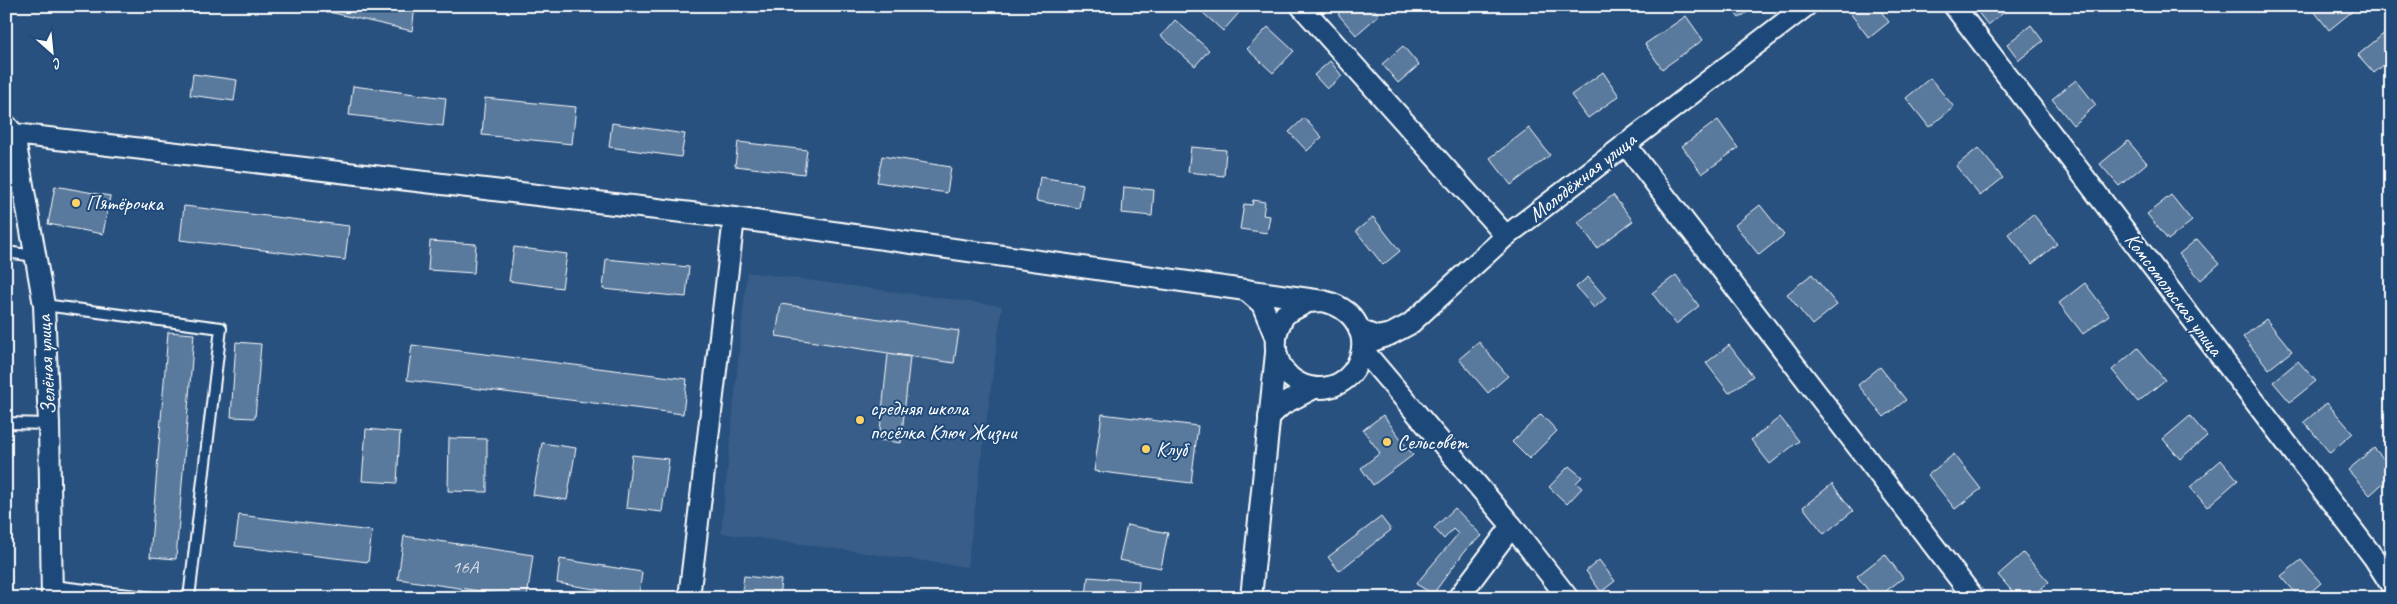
<svg xmlns="http://www.w3.org/2000/svg" width="2397" height="604" font-family="Caveat,sans-serif">
  <style>
    .built { fill: #375d88 }
    .building { fill: #5a7a9d; stroke: #fff }
    .lines { fill: none; stroke-linecap: round; stroke-linejoin: round }
    .lane-casing { stroke: #fff; stroke-width: 14 }
    .street-casing { stroke: #fff; stroke-width: 24 }
    .lane { stroke: #1f4a7a; stroke-width: 10 }
    .street { stroke: #1f4a7a; stroke-width: 20 }
    .poi-dot { fill: #ffd166; stroke: #1f4a7a; stroke-width: 2 }
    .labels { text-anchor: middle; dominant-baseline: central; stroke-width: 4; stroke-linejoin: round; paint-order: stroke }
    .number-label { font-size: 19px; fill: #d6dee6 }
    .street-label { font-size: 21px; fill: #fff; stroke: #1f4a7a }
    .poi-label { font-size: 21px; fill: #fff; stroke: #1f4a7a; text-anchor: start }
  </style>
  <rect width="100%" height="100%" fill="#28517f"/>
  <filter id="ink" filterUnits="userSpaceOnUse"><feTurbulence type="fractalNoise" baseFrequency=".02" numOctaves="2"/><feDisplacementMap in="SourceGraphic" scale="10" xChannelSelector="R" yChannelSelector="G"/><feConvolveMatrix kernelMatrix="1 2 1 2 8 2 1 2 1" color-interpolation-filters="sRGB"/></filter>
  <g filter="url(#ink)">
    <polygon class="built" points="747,272 1002,306 967,567 721,533"/>
    <g class="building">
      <polygon points="331,6 415,6 412,31 329,12"/>
      <polygon points="1205,6 1245,6 1223,31 1201,11"/>
      <polygon points="1347,6 1371,6 1379,15 1356,35 1338,14"/>
      <polygon points="1730,6 1756,6 1739,18"/>
      <polygon points="1859,6 1877,6 1889,22 1869,38 1850,13"/>
      <polygon points="1973,6 2012,6 1988,25"/>
      <polygon points="2310,6 2359,6 2329,30"/>
      <polygon points="1686,16 1703,40 1662,69 1645,44"/>
      <polygon points="1175,20 1209,50 1195,66 1161,36"/>
      <polygon points="2031,25 2043,41 2019,60 2007,44"/>
      <polygon points="1268,27 1294,51 1273,73 1247,49"/>
      <polygon points="2386,32 2391,39 2391,59 2374,73 2358,55"/>
      <polygon points="1403,46 1419,65 1398,83 1382,64"/>
      <polygon points="1330,61 1342,76 1327,89 1314,75"/>
      <polygon points="1603,72 1619,96 1588,118 1571,95"/>
      <polygon points="193,74 237,80 234,101 190,95"/>
      <polygon points="1930,78 1954,107 1929,127 1906,98"/>
      <polygon points="2076,80 2096,105 2073,125 2052,99"/>
      <polygon points="353,86 446,98 443,126 349,115"/>
      <polygon points="485,98 576,107 572,144 482,135"/>
      <polygon points="1304,118 1322,137 1307,151 1289,132"/>
      <polygon points="1718,120 1738,148 1702,174 1682,146"/>
      <polygon points="612,123 685,134 681,157 609,147"/>
      <polygon points="1529,128 1550,155 1511,185 1490,158"/>
      <polygon points="2128,141 2147,163 2119,186 2100,164"/>
      <polygon points="738,142 807,150 804,174 735,166"/>
      <polygon points="1191,147 1226,150 1224,176 1188,172"/>
      <polygon points="1978,148 2003,178 1980,196 1956,166"/>
      <polygon points="882,156 951,167 947,193 877,182"/>
      <polygon points="1040,177 1083,184 1079,208 1036,201"/>
      <polygon points="55,186 110,196 103,234 48,224"/>
      <polygon points="1124,187 1154,190 1152,216 1122,213"/>
      <polygon points="1613,195 1633,221 1597,248 1578,222"/>
      <polygon points="2171,195 2192,221 2168,240 2147,214"/>
      <polygon points="1253,200 1265,202 1263,215 1270,216 1267,233 1240,229 1244,204 1252,205"/>
      <polygon points="1760,205 1784,235 1759,255 1735,225"/>
      <polygon points="184,206 349,226 345,260 180,240"/>
      <polygon points="2033,214 2057,244 2032,264 2008,234"/>
      <polygon points="1373,217 1400,251 1383,265 1356,231"/>
      <polygon points="2197,239 2219,264 2201,280 2179,254"/>
      <polygon points="430,241 476,244 474,273 428,270"/>
      <polygon points="514,247 567,254 562,288 509,281"/>
      <polygon points="606,259 689,267 686,297 603,289"/>
      <polygon points="1812,274 1837,305 1812,325 1787,294"/>
      <polygon points="1676,275 1699,306 1676,324 1652,293"/>
      <polygon points="1588,277 1606,298 1594,308 1576,287"/>
      <polygon points="2085,283 2109,315 2083,334 2059,303"/>
      <polygon points="781,304 959,331 954,363 776,336"/>
      <polygon points="2266,319 2292,351 2269,369 2243,337"/>
      <polygon points="168,332 194,334 176,559 150,557"/>
      <polygon points="236,342 261,344 255,418 231,417"/>
      <polygon points="1479,342 1508,376 1488,393 1459,359"/>
      <polygon points="412,345 687,379 683,414 407,380"/>
      <polygon points="1729,345 1753,376 1729,393 1706,363"/>
      <polygon points="2138,348 2165,380 2138,402 2112,370"/>
      <polygon points="888,354 910,357 901,443 879,440"/>
      <polygon points="2298,361 2316,381 2290,402 2273,382"/>
      <polygon points="1880,367 1906,400 1884,417 1858,385"/>
      <polygon points="2327,403 2353,433 2330,453 2304,422"/>
      <polygon points="1102,414 1198,426 1191,483 1094,471"/>
      <polygon points="1541,414 1557,431 1529,459 1512,442"/>
      <polygon points="1383,415 1413,455 1373,485 1361,468 1380,453 1363,430"/>
      <polygon points="2190,416 2207,436 2180,459 2163,439"/>
      <polygon points="1780,417 1799,441 1770,464 1751,440"/>
      <polygon points="366,429 400,432 397,483 362,481"/>
      <polygon points="449,438 487,439 487,492 448,491"/>
      <polygon points="542,443 576,448 567,500 533,495"/>
      <polygon points="2374,448 2391,467 2391,476 2370,495 2348,470"/>
      <polygon points="1954,454 1981,489 1955,509 1928,475"/>
      <polygon points="632,455 669,459 662,512 626,508"/>
      <polygon points="2221,460 2238,480 2207,507 2190,487"/>
      <polygon points="1569,466 1582,477 1576,483 1582,488 1567,504 1549,487"/>
      <polygon points="1832,484 1853,511 1824,534 1803,507"/>
      <polygon points="1455,508 1482,536 1467,548 1433,594 1416,584 1458,534 1453,529 1444,539 1434,528"/>
      <polygon points="239,515 372,531 368,562 235,546"/>
      <polygon points="1381,517 1391,530 1339,571 1328,557"/>
      <polygon points="1127,525 1168,533 1161,568 1119,560"/>
      <polygon points="404,536 533,555 527,598 398,579"/>
      <polygon points="2023,553 2049,582 2030,598 2018,598 1998,575"/>
      <polygon points="1885,554 1903,578 1877,598 1874,598 1857,576"/>
      <polygon points="560,559 642,572 639,596 557,583"/>
      <polygon points="1599,560 1615,581 1601,592 1586,571"/>
      <polygon points="2301,560 2321,583 2304,598 2300,598 2281,576"/>
      <polygon points="744,576 781,580 779,598 741,598"/>
      <polygon points="1088,577 1139,581 1138,598 1086,598"/>
    </g>
    <g class="lines">
      <g class="lane-casing">
        <g id="lane">
          <polyline points="6,252 35,256"/>
          <polyline points="44,305 221,328 189,598"/>
          <polyline points="6,423 49,424"/>
          <polyline points="52,586 154,598"/>
        </g>
      </g>
      <g class="street-casing">
        <g id="street">
          <polyline points="1301,6 1506,236"/>
          <polyline points="1954,6 2374,558 2391,585"/>
          <polyline points="6,125 14,134 734,218 1323,301"/>
          <polyline points="14,134 44,305 49,424 52,598"/>
          <polyline points="1625,144 1974,598"/>
          <polyline points="1246,290 1262,304 1276,338"/>
          <path d="M 1323,301 C 1340,305 1354,314 1360,331 C 1363,340 1363,349 1360,357 C 1344,408 1271,392 1276,339 C 1276,330 1281,322 1285,314 L 1308,302 Z"/>
          <polyline points="1359,330 1377,337 1391,334 1410,324 1506,236 1806,6"/>
          <polyline points="1389,335 1372,341 1362,349 1512,526 1568,598"/>
          <polyline points="1269,417 1283,404 1314,388"/>
          <polyline points="689,598 734,218"/>
          <polyline points="1251,598 1276,353"/>
          <polyline points="1458,598 1512,526"/>
        </g>
      </g>
      <use href="#lane" class="lane"/>
      <use href="#street" class="street"/>
    </g>
  </g>
  <g class="poi-dot">
    <circle cx="76" cy="203" r="5"/>
    <circle cx="860" cy="420" r="5"/>
    <circle cx="1387" cy="442" r="5"/>
    <circle cx="1146" cy="449" r="5"/>
  </g>
  <g class="labels">
    <g class="number-label">
      <text x="465" y="567">16А</text>
    </g>
    <g class="street-label">
      <text transform="translate(1582 177) rotate(-38)">Молодёжная улица</text>
      <text transform="translate(2174 294) rotate(53)">Комсомольская улица</text>
      <text transform="translate(46 365) rotate(-93)">Зелёная улица</text>
    </g>
    <g class="poi-label">
      <text x="86" y="203">Пятёрочка</text>
      <text x="870" y="408">средняя школа<tspan x="870" dy="24">посёлка Ключ Жизни</tspan></text>
      <text x="1397" y="442">Сельсовет</text>
      <text x="1156" y="449">Клуб</text>
    </g>
  </g>
  <rect width="2397" height="604" fill="none" stroke="#1f4a7a" stroke-width="25"/>
  <rect x="12" y="12" width="2372" height="579" fill="none" stroke="#fff" stroke-width="2" filter="url(#ink)"/>
  <g transform="translate(52 52) rotate(153)" stroke="#1f4a7a" stroke-width="4" paint-order="stroke">
  <path d="M0-4L9 19L0 12L-9 19Z" fill="#ffffff"/>
  <text y="-8" font-size="14" font-weight="bold" text-anchor="middle" fill="#ffffff">С</text>
  </g>
</svg>
